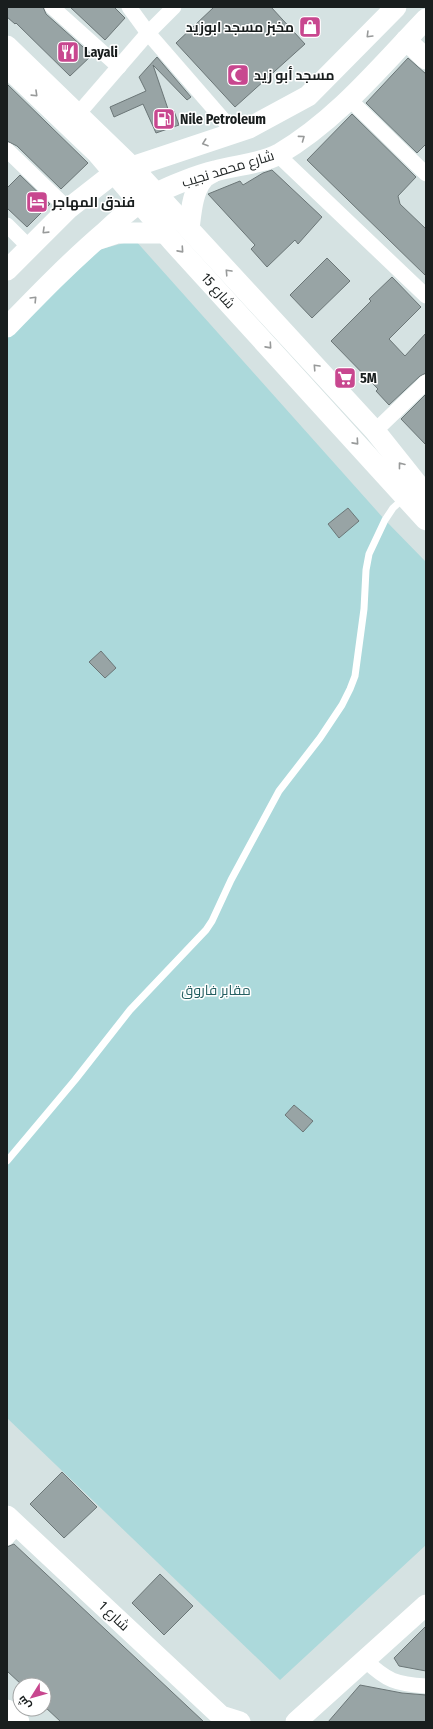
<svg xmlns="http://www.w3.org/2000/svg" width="433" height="1729" font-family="'Fira Sans Condensed',Cairo,sans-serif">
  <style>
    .green { fill: #acd9db }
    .building { fill: #98a4a5; stroke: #6b7677 }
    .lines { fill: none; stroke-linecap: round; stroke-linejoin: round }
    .lane { stroke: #fff; stroke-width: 7 }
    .street { stroke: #fff; stroke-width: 15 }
    .secondary { stroke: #fff; stroke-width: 21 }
    .oneway { stroke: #989a9a }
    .labels { text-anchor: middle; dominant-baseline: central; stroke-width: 3; stroke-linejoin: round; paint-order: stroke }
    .poi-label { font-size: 14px; font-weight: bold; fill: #191e1e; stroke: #fff; text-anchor: start }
    .street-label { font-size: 14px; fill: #191e1e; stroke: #fff }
    .park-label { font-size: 14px; fill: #245f61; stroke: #fff }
  </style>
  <rect width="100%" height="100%" fill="#d5e2e2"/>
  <polygon class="green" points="135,240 385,520 426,562 426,1545 280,1680 7,1418 7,334 87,253"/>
  <g class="building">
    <polygon points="7,7 43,7 46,14 92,55 70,76 16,23 15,24 7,17"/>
    <polygon points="70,7 114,7 125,18 105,40"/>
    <polygon points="214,7 271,7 305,44 235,107 176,43"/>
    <polygon points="157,57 191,97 187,100 153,65 169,112 174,111 179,125 156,133 143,104 114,117 110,107 146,91 139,77"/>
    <polygon points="408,58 426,74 426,144 417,153 366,103"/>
    <polygon points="7,84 88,163 61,189 17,146 7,141"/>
    <polygon points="352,114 416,177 398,196 400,204 426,229 426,276 307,160"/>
    <polygon points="272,170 322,217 298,244 295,240 267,267 251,249 255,245 208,194 240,181 243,185 263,173"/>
    <polygon points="20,175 50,204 27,227 7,208 7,188"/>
    <polygon points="327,258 350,281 312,318 290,295"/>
    <polygon points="392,277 421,307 389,339 405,356 426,333 426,373 420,376 389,405 376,391 378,389 331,341 371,301 369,299"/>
    <polygon points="426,394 426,445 401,419"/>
    <polygon points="348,508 359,521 339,538 328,524"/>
    <polygon points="101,651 116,668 105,678 89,662"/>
    <polygon points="294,1105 313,1121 303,1132 285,1115"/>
    <polygon points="62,1472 97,1507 64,1538 30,1504"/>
    <polygon points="14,1544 107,1631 204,1722 61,1722 44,1706 44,1685 22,1685 7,1671 7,1547"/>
    <polygon points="160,1574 193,1606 164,1635 132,1603"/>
    <polygon points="426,1626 426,1671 399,1666 394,1658"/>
    <polygon points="360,1685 402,1693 426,1695 426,1722 328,1722"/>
  </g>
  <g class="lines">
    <polyline class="lane" points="7,1161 75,1080 130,1010 206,930 212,921 231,880 279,791 320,738 342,705 350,689 355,676 364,609 366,570 369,554 385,520 393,508 404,498"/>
    <g class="street">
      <polyline points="52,7 119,67"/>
      <polyline points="129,7 148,33 234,132"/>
      <polyline points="349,99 426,174"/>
      <polyline points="78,114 148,33 174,7"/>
      <polyline points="7,150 68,209"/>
      <polyline points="278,155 426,296"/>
      <polyline points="7,225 29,247"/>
      <polyline points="375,431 426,382"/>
      <polyline points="7,1538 18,1526"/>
      <path d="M 365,1660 C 387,1681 396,1684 426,1686"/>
    </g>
    <g class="secondary">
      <polyline points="406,40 426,59"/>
      <polyline points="7,46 131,166 375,431 426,495"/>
      <polyline points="7,67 97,153 172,241 426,520"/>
      <path d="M 189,229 C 191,214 192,192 203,179 C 205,176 210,174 213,172"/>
      <polyline points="99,239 117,233 165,233"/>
      <polyline points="7,270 68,209 114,173 249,128 308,96 396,7"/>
      <path d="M 7,327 C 39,294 70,262 105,232 C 120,218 136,203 155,194 C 170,186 198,175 215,171 C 235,165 261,164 279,154 C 337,120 381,66 426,19"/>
      <polyline points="7,1516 221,1716 240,1722"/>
      <polyline points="7,1710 19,1722"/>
      <polyline points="296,1722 426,1605"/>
    </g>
  </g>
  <defs><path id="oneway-chevron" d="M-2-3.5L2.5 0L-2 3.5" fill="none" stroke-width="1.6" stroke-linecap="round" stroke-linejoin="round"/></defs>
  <g class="oneway">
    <use href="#oneway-chevron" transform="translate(369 35) rotate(135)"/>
    <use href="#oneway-chevron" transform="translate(35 94) rotate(44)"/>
    <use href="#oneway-chevron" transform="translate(302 138) rotate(-36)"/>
    <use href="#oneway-chevron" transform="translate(205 143) rotate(161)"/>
    <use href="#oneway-chevron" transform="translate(45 231) rotate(136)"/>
    <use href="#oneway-chevron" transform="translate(181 250) rotate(48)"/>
    <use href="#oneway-chevron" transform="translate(228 272) rotate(-133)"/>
    <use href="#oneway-chevron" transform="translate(34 299) rotate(-46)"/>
    <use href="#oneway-chevron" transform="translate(269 346) rotate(48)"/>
    <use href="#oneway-chevron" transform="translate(316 367) rotate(-133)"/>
    <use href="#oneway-chevron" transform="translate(356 442) rotate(48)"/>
    <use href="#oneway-chevron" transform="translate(401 465) rotate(-128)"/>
  </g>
  <defs>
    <g id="shop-square" transform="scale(1.15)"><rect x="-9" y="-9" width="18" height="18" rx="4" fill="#c8478f" stroke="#fff"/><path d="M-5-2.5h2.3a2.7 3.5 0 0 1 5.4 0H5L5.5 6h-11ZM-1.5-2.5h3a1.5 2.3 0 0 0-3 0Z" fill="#fff"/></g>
    <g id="restaurant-square" transform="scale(1.15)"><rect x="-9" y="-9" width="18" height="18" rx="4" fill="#c8478f" stroke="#fff"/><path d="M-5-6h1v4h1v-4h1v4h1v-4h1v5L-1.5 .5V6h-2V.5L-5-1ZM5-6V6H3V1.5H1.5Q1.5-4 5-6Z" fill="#fff"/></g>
    <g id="mosque-square" transform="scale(1.15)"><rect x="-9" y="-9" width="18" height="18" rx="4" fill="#c8478f" stroke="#fff"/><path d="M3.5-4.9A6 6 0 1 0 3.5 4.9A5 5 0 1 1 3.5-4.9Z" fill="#fff"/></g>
    <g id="fuel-square" transform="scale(1.15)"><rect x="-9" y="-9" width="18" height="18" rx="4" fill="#c8478f" stroke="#fff"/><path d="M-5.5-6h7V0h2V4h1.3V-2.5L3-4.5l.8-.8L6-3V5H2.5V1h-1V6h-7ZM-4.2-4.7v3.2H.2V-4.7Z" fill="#fff"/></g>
    <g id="hotel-square" transform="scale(1.15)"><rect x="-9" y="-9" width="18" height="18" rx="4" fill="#c8478f" stroke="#fff"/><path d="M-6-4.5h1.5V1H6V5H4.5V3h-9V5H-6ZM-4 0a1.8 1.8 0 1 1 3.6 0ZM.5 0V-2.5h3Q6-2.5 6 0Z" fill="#fff"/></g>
    <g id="supermarket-square" transform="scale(1.15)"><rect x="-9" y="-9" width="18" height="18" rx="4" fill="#c8478f" stroke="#fff"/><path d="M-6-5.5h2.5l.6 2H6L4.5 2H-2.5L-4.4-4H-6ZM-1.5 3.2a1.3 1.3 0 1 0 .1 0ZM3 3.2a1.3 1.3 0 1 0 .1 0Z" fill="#fff"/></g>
  </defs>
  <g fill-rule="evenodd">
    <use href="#shop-square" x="310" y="27"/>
    <use href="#restaurant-square" x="68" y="52"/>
    <use href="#mosque-square" x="238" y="75"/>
    <use href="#fuel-square" x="164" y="119"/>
    <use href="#hotel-square" x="37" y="202"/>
    <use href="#supermarket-square" x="345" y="378"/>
  </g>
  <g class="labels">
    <g class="poi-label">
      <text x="294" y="27" text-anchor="end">مخبز مسجد ابوزيد</text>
      <text x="84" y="52">Layali</text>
      <text x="254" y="75">مسجد أبو زيد</text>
      <text x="180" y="119">Nile Petroleum</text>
      <text x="52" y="202">فندق المهاجر</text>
      <text x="360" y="378">5M</text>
    </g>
    <g class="street-label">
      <text transform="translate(228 169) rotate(-17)">شارع محمد نجيب</text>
      <text transform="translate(218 291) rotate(48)">شارع 15</text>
      <text transform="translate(114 1616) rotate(43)">شارع 1</text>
    </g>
    <g class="park-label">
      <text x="216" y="990">مقابر فاروق</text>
    </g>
  </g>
  <rect width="433" height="1729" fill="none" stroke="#191e1e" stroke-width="16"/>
  <g transform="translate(32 1697) rotate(233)"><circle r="19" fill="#ffffff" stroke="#a3a5a5"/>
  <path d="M0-3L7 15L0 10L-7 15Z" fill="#c8478f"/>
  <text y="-6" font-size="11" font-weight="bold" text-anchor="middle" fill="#191e1e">ش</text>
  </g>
</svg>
